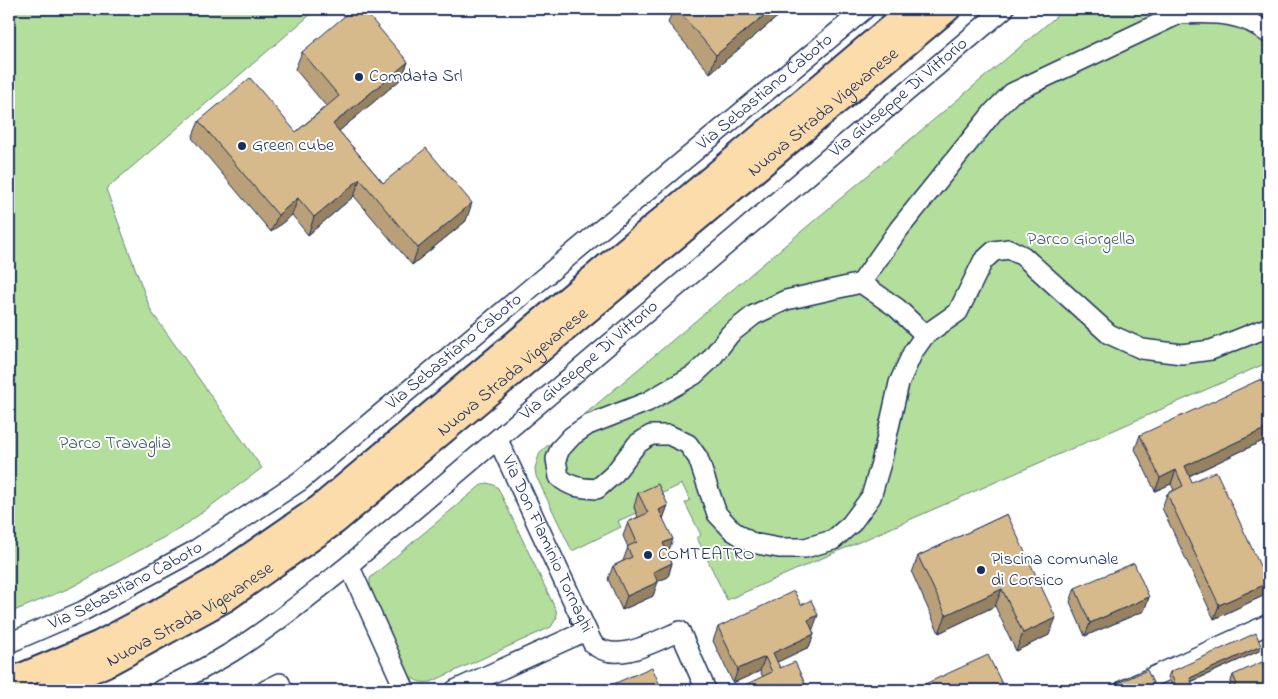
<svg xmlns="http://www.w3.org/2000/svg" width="1278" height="699" font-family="'Indie Flower',sans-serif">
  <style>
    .green { fill: #b4de9b; stroke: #68867c }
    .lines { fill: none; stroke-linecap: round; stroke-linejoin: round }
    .minor-casing { stroke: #1b2f5e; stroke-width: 22 }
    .major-casing { stroke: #1b2f5e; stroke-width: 28 }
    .minor { stroke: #fff; stroke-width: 19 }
    .major { stroke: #fddcac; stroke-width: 24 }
    .wall { fill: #b9a078; stroke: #1b2f5e }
    .shaded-wall { fill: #968261; stroke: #1b2f5e }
    .building { fill: #d7ba8b; stroke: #1b2f5e }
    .poi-dot { fill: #1b2f5e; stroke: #fff; stroke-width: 2 }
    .labels { text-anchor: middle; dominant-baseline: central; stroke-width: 4; stroke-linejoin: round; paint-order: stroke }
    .poi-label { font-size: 18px; fill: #1b2f5e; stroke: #fff; text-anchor: start }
    .street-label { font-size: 18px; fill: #1b2f5e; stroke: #fff }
    .park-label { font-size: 18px; fill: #415b6d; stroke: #fff }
  </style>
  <rect width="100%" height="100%" fill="#fff"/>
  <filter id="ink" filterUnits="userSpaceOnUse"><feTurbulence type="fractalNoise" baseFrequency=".02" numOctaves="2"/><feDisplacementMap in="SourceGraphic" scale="10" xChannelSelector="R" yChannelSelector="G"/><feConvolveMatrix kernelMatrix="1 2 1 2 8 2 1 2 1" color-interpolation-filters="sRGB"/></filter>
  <g filter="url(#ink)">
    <g class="green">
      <polygon points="9,9 317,9 106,189 151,311 262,468 181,528 70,588 9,613"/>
      <polygon points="1065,9 1269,9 1269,362 727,600 697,538 701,535 685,503 690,500 682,484 634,507 636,513 618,521 621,527 572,551 536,476 535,468 540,452"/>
      <path d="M 487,483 L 494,485 L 498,488 L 556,610 L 557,617 L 551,627 L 431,682 C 421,683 416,682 409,675 L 370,590 L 370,578 L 480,486 Z"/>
    </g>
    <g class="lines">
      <g class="minor-casing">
        <g id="minor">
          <path d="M 861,283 L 897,308 L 925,335 L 913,352 L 899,383 L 881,463 L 871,497 L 851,524 L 833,540 L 805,548 L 779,548 L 752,543 L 733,531 L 717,514 L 698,458 L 688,444 L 669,435 L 651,435 L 637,444 L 614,474 L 597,489 C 582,488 571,488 559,477 L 556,459 L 560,449 L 572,436 L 588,425 L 647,402 L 694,375 L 710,360 L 730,334 L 754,315 L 786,300 Z"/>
          <path d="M 861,283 L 899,229 L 994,111 L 1012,93 L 1179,14 C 1213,13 1242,11 1269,34"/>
          <polyline points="925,335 958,312 983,261 994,251 1009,249 1023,256 1109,334 1142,349 1182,354 1211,350 1269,327"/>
          <path id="s1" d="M 498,440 L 593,644 C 616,665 655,641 680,631 L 706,690"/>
          <polyline points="349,565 405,690"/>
          <path id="s2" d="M 9,643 L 83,611 L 194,551 L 300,481 L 865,9"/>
          <path id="s3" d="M 161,690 C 186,678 209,666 232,652 C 273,626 311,595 349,565 L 1004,9"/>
          <polyline points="266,690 280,683 283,690"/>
          <polyline points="455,690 586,631"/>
          <polyline points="1124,690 1269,624"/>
        </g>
      </g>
      <g class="major-casing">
        <g id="major">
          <polyline points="9,681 98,644 158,612 213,581 320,507 912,9"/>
          <path id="s4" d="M 48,690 L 109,663 L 226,599 L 335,522 L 948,9"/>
        </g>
      </g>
      <use href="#minor" class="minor"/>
      <use href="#major" class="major"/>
    </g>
    <g class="wall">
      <polygon points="673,9 787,9 710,73 668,23"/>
      <polygon points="302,52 408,62 401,79 339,131 383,183 466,221 412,265 354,196 308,235 292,215 271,232 192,138 199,121 296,132 326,106 295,69"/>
      <polygon points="1140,435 1269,438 1189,476 1192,482 1263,596 1214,619 1162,508 1167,494 1174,490 1171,484 1155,491 1135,449"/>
      <polygon points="638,493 668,505 663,518 668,553 672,563 668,577 657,581 653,596 622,610 608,579 613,566 623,561 628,547 623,536 628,522 638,517 634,507"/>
      <polygon points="1007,514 1049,635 1016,651 995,606 939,633 912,573 918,556"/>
      <polygon points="1075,588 1149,597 1144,611 1085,636 1070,602"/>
      <polygon points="718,627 813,629 812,629 814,634 809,647 777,662 780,668 808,690 743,690 745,685 763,677 760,671 733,683 713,641"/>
      <polygon points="1259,651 1191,682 1195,690 1174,690 1168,677 1170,672"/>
      <polygon points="1233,675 1269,690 1228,690"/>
      <polygon points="1118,683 1155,687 1161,690 1115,690"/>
    </g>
    <g class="shaded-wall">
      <polygon points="772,9 787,9 710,73 716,55"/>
      <polygon points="408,62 401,79 326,142 333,124"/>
      <polygon points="360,179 354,196 308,235 314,217"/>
      <polygon points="298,198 292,215 271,232 278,215"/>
      <polygon points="472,203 466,221 412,265 418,248"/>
      <polygon points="1269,427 1269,438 1180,480 1185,466"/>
      <polygon points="1176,470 1171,484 1155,491 1160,478"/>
      <polygon points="668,505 663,519 659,510"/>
      <polygon points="673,539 668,553 663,543"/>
      <polygon points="672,563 668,577 648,586 653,572"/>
      <polygon points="658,582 653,596 622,610 627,596"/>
      <polygon points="1268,583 1263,596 1214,619 1219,605"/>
      <polygon points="1002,589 995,606 939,633 946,615"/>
      <polygon points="1149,597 1144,611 1085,636 1090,623"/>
      <polygon points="818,615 813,629 803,634 808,620"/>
      <polygon points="1056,618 1049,635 1016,651 1023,633"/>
      <polygon points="814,634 809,647 769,666 773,653"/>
      <polygon points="1261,646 1259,651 1188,683 1190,678"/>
      <polygon points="765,657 760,671 733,683 738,669"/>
    </g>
    <g class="building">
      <polygon points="353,9 363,9 408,62 333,124 383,183 426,148 472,203 418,248 360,179 314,217 298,198 278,215 199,121 250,78 296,132 339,96 302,52"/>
      <polygon points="677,9 772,9 716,55"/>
      <polygon points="1261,379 1269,396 1269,427 1185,466 1192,482 1216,471 1268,583 1219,605 1167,494 1183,486 1176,470 1160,478 1140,435"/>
      <polygon points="658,484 668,505 659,510 673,539 663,543 672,563 653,572 658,582 627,596 613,566 632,557 627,547 637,542 628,522 648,513 638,493"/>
      <polygon points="1007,514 1056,618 1023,633 1002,589 946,615 918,556"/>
      <polygon points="1134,563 1149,597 1090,623 1075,588"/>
      <polygon points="794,591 801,605 811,600 818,615 808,620 814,634 773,653 780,668 795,662 808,690 748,690 745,685 772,672 765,657 738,669 718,627"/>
      <polygon points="1256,633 1261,646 1190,678 1195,690 1178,690 1170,672"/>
      <polygon points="988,655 1005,690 912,690"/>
      <polygon points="1262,662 1269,678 1269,690 1237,690 1234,685 1237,684 1233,675"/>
      <polygon points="652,667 662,690 600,690"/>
      <polygon points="1147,670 1155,687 1159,686 1161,690 1121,690 1118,683"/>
      <polygon points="290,684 293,690 275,690"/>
    </g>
  </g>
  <g class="poi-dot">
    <circle cx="359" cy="77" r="5"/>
    <circle cx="242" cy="146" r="5"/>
    <circle cx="648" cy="555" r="5"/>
    <circle cx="981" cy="570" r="5"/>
  </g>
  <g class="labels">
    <g class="poi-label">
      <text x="369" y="77">Comdata Srl</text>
      <text x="252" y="146">Green cube</text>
      <text x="658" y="555">COMTEATRO</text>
      <text x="991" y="560">Piscina comunale<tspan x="991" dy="21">di Corsico</tspan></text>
    </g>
    <g class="street-label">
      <text stroke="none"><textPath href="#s2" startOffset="940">Via Sebastiano Caboto</textPath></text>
      <text stroke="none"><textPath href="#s3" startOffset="948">Via Giuseppe Di Vittorio</textPath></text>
      <text stroke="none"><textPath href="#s4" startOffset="971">Nuova Strada Vigevanese</textPath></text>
      <text stroke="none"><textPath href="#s2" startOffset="535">Via Sebastiano Caboto</textPath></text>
      <text stroke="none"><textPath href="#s3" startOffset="542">Via Giuseppe Di Vittorio</textPath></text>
      <text stroke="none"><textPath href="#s4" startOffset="566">Nuova Strada Vigevanese</textPath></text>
      <text stroke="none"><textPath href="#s1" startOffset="115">Via Don Flaminio Tornaghi</textPath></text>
      <text stroke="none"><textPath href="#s2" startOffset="130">Via Sebastiano Caboto</textPath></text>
      <text stroke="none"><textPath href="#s4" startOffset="161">Nuova Strada Vigevanese</textPath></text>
    </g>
    <g class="park-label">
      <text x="1081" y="240">Parco Giorgella</text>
      <text x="115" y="444">Parco Travaglia</text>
    </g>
  </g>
  <rect width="1278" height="699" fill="none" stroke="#fff" stroke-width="30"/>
  <rect x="15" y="15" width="1248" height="669" fill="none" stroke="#1b2f5e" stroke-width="2" filter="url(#ink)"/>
</svg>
